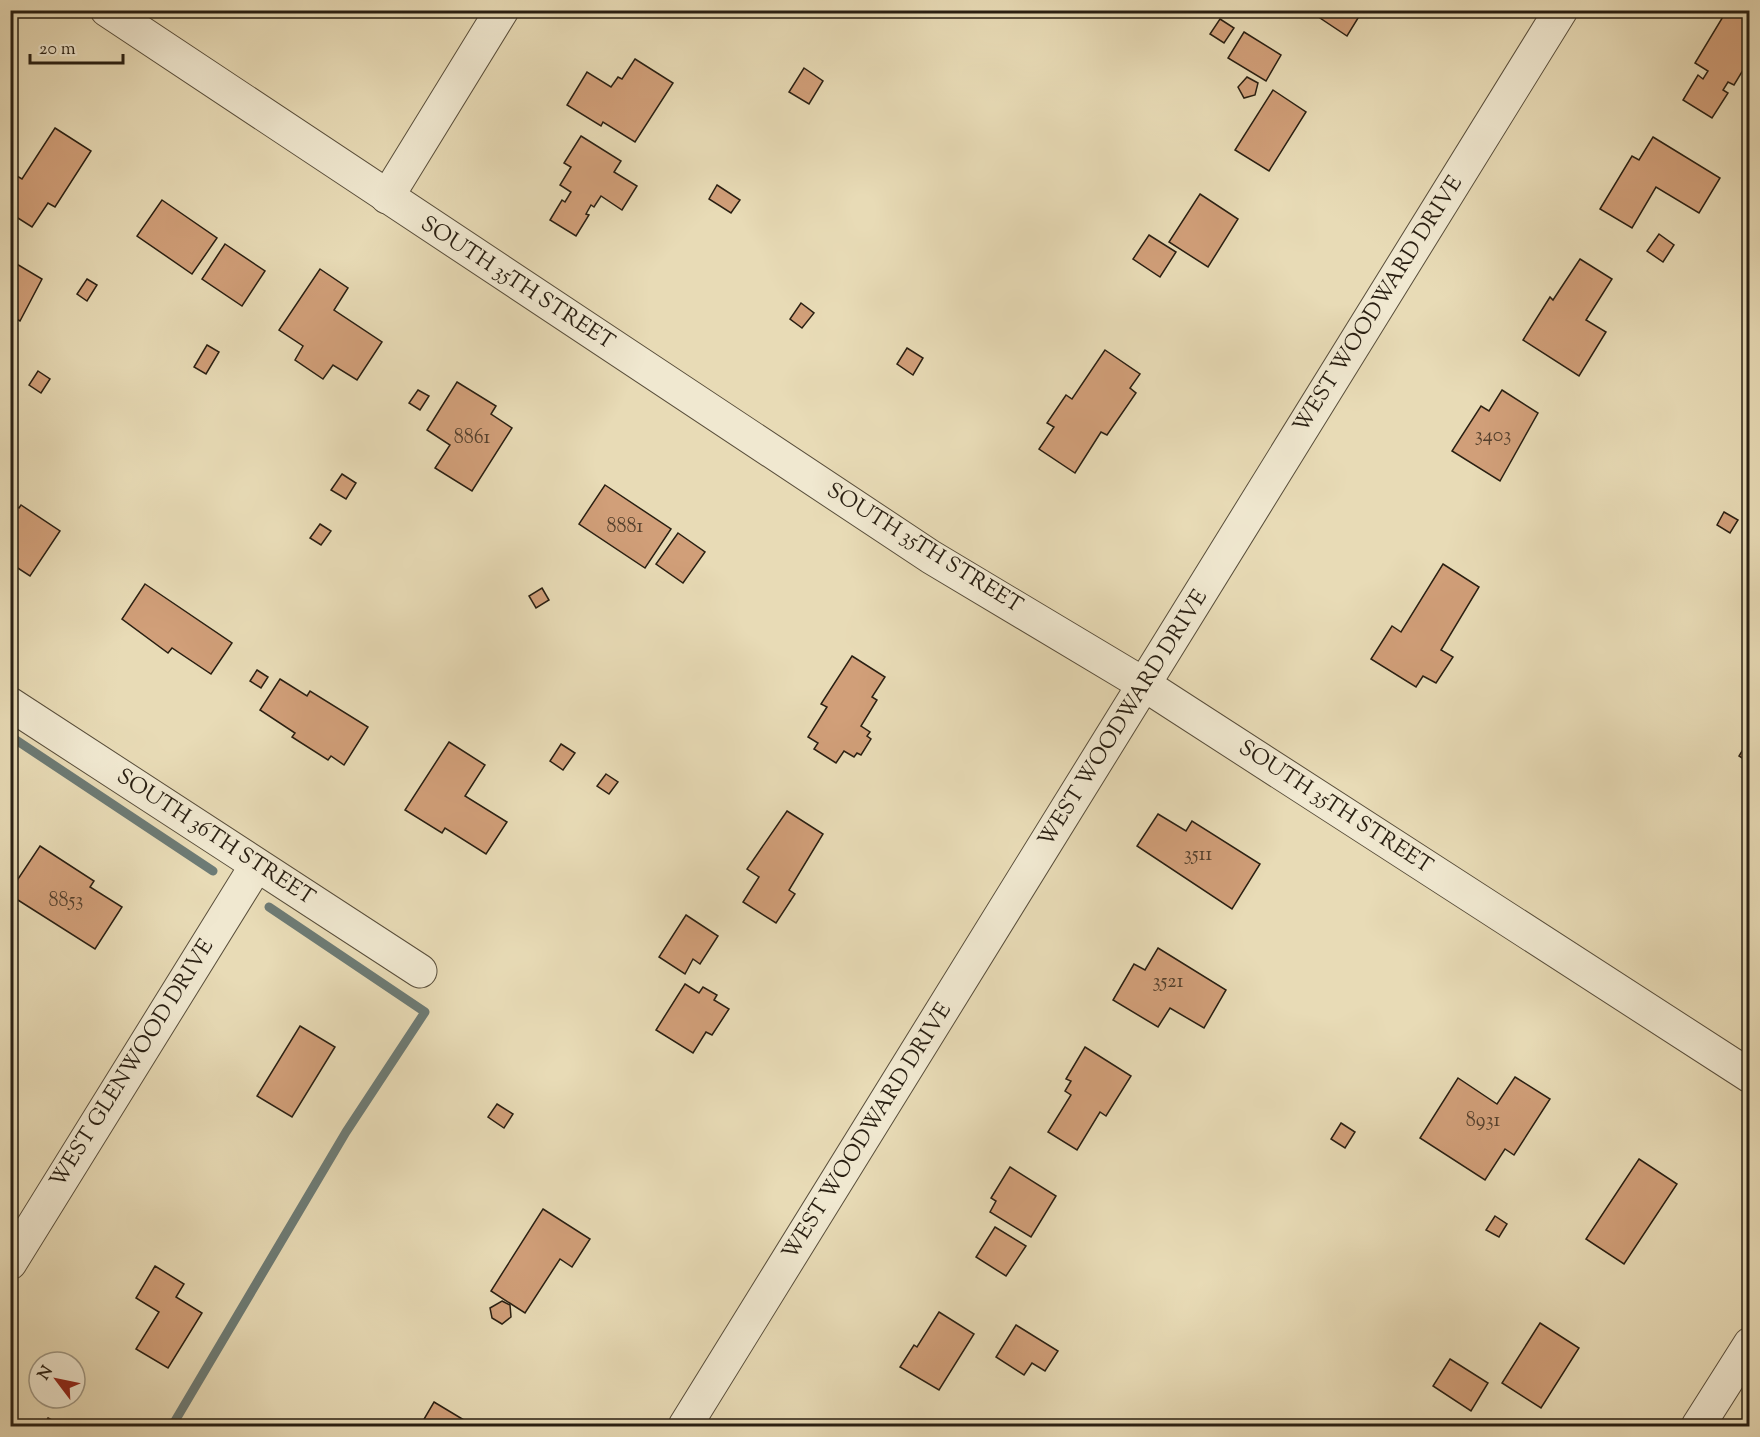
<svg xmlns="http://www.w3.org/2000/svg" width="1760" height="1437" font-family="'Sorts Mill Goudy',serif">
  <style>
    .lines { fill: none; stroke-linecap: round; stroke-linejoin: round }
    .stream { stroke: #6d7b75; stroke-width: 9 }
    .building { fill: #d19f79; stroke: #291f12; stroke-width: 1.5 }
    .minor-casing { stroke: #594e3b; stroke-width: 35 }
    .minor { stroke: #f0e8d0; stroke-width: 33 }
    .labels { text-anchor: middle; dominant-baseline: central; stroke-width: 4.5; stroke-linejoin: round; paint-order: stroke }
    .number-label { font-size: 20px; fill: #533f2c }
    .street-label { font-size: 22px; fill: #291f12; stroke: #f0e8d0 }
  </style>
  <rect width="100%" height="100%" fill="#e8dbb6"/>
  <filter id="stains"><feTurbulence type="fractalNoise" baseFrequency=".00333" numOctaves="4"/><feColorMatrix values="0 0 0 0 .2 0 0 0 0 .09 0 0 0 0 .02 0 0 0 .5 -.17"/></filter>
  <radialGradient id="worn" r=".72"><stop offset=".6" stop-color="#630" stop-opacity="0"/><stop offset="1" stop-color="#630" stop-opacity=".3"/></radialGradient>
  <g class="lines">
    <g class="stream">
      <polyline points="10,736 213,871"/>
      <polyline points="172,1426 346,1132 425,1012 269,907"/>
    </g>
  </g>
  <g class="building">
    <polygon points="1308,10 1363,10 1347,36"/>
    <polygon points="1727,10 1750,12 1750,75 1743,70 1734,85 1728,82 1723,90 1728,93 1712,118 1683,100 1698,75 1703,79 1708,71 1695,63"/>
    <polygon points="1220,19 1234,28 1224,43 1210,34"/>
    <polygon points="1244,32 1281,55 1266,81 1228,58"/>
    <polygon points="635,59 673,83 635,142 603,122 601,126 567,105 587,72 611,87 618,77 622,79"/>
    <polygon points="804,68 823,81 809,104 789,92"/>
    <polygon points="1247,77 1258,83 1255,95 1244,98 1238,87"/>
    <polygon points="1273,90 1306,112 1269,171 1235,150"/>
    <polygon points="55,128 91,151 55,207 48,203 32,227 10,213 10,187 17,176 22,179"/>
    <polygon points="581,136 621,161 614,172 637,186 622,210 601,196 594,207 591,205 586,214 589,215 576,236 550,220 562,200 565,202 571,192 560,185 571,167 564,163"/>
    <polygon points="1653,137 1720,178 1699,213 1656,187 1632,228 1600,209 1632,156 1639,160"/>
    <polygon points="717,185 740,200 731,213 709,199"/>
    <polygon points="1200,194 1238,219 1208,267 1169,242"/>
    <polygon points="162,200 217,238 192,274 137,236"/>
    <polygon points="1659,234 1674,245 1663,262 1647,251"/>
    <polygon points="1149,235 1176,252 1160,277 1133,259"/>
    <polygon points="225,244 265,271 242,306 202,279"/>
    <polygon points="1580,259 1612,279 1586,320 1606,332 1579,376 1523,340 1550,297 1553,300"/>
    <polygon points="10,260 42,279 20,321 10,315"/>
    <polygon points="320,269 348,288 334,310 382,342 357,380 333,365 323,379 295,360 303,346 279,330"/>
    <polygon points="87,279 97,285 87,301 77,294"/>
    <polygon points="801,303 814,313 802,328 790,319"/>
    <polygon points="207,345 219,352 206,374 194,367"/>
    <polygon points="907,348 923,358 913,375 897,364"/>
    <polygon points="1105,350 1140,374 1130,388 1136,393 1107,435 1101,432 1075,473 1039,449 1054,427 1047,423 1066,395 1072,399"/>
    <polygon points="10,355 15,355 16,369 10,369"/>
    <polygon points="38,371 50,379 41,393 29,385"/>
    <polygon points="457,382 496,406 491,414 512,428 472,491 435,468 450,445 427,430"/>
    <polygon points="418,390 429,396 420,410 409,403"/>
    <polygon points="1502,390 1538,413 1500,481 1452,451 1481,406 1489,411"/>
    <polygon points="342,474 356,483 346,499 331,490"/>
    <polygon points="605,485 671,529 645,568 579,524"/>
    <polygon points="10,502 19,508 21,505 60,531 30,576 10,563"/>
    <polygon points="1724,512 1738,520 1730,533 1717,525"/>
    <polygon points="320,524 331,531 321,545 310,538"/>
    <polygon points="678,533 705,552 683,583 656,564"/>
    <polygon points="1443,564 1479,587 1441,650 1453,657 1436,683 1423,676 1416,687 1371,659 1392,626 1401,632"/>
    <polygon points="145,584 232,643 211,674 172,648 168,653 122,619"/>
    <polygon points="542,588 549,600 536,608 529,596"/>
    <polygon points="852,656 885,677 872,697 877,700 861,726 870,732 867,736 871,739 861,755 857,753 854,757 844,751 836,763 814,749 818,743 808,737 827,707 821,704"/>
    <polygon points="257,670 268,677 261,688 250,681"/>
    <polygon points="280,679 307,696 310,691 368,727 344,765 331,756 328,760 292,737 295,733 260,710"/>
    <polygon points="449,742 485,765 465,796 507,822 486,854 445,828 442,833 405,810"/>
    <polygon points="1747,743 1750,744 1750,763 1739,756"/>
    <polygon points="561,744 575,753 563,770 550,761"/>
    <polygon points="606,774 618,782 609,794 597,786"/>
    <polygon points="787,811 823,834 789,890 795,894 776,923 743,902 759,877 747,869"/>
    <polygon points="1158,814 1186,831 1192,821 1260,864 1232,909 1137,846"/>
    <polygon points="40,846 94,881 90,887 122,907 95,949 10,895 10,891"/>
    <polygon points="686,915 718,936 700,964 693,959 685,974 659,957"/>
    <polygon points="1158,948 1226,990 1204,1028 1170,1008 1158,1027 1113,1000 1134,964 1145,970"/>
    <polygon points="685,984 699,993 703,987 717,995 714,1000 729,1009 712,1035 706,1032 693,1053 656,1030"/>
    <polygon points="300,1026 335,1047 292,1117 257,1096"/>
    <polygon points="1085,1047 1131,1076 1106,1116 1100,1112 1077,1150 1048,1132 1071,1095 1065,1091 1071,1081 1066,1079"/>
    <polygon points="1515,1077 1550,1099 1514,1155 1505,1149 1485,1180 1420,1138 1458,1078 1497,1104"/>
    <polygon points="497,1104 513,1114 504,1128 488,1117"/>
    <polygon points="1341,1123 1355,1132 1345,1148 1331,1139"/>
    <polygon points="1639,1159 1677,1184 1624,1264 1586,1239"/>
    <polygon points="1010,1167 1056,1196 1031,1237 990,1212 996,1201 991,1198"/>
    <polygon points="543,1209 590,1239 572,1267 560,1259 525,1313 491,1291"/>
    <polygon points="1495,1216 1507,1224 1499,1237 1486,1230"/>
    <polygon points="995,1227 1026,1246 1006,1276 976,1257"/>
    <polygon points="155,1266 184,1284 176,1297 202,1313 168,1368 136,1349 159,1312 136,1298"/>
    <polygon points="502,1301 510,1305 511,1317 502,1324 492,1318 490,1308"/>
    <polygon points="939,1312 974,1334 939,1390 900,1367 914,1345 917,1347"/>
    <polygon points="1540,1323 1579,1348 1541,1408 1502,1383"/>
    <polygon points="1016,1325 1058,1351 1045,1371 1032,1363 1024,1375 996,1357"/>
    <polygon points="1450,1359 1488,1383 1471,1411 1433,1386"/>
    <polygon points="434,1402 474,1426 420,1426"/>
    <polygon points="48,1418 63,1426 43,1426"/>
  </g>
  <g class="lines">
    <g class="minor-casing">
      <g id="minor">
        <polyline points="107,10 931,557 1145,685 1750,1076"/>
        <polyline points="387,197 502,10"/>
        <polyline points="10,704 420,971"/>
        <polyline points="10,1263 256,866"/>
        <polyline points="685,1426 1561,10"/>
        <polyline points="1698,1426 1750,1344"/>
      </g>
    </g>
    <use href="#minor" class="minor"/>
  </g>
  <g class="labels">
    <g class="number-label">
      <text x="1493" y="436">3403</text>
      <text x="472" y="438">8861</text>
      <text x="625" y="527">8881</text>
      <text x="1198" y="855">3511</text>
      <text x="66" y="901">8853</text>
      <text x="1168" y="982">3521</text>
      <text x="1483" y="1121">8931</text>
    </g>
    <g class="street-label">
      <text transform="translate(517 284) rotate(33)">SOUTH 35TH STREET</text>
      <text transform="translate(1379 305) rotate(-58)">WEST WOODWARD DRIVE</text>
      <text transform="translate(924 549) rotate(32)">SOUTH 35TH STREET</text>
      <text transform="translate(1124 719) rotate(-58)">WEST WOODWARD DRIVE</text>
      <text transform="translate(1335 808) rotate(33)">SOUTH 35TH STREET</text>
      <text transform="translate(215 838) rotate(33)">SOUTH 36TH STREET</text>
      <text transform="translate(133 1064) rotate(-58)">WEST GLENWOOD DRIVE</text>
      <text transform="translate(868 1132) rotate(-58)">WEST WOODWARD DRIVE</text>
    </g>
  </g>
  <rect width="1760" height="1437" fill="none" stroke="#e8dbb6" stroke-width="36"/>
  <rect x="12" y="12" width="1736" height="1413" fill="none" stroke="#291f12" stroke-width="3"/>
  <rect x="18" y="18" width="1724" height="1401" fill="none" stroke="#291f12" stroke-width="1.5"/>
  <g transform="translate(57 1380) rotate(302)"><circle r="28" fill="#f0e8d0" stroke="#a09884" stroke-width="1.5"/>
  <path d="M0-4.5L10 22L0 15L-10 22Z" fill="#8f2418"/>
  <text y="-9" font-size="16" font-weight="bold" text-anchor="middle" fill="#291f12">N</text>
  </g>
  <path d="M30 54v9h93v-9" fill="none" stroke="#291f12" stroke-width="3"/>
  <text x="39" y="54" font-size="18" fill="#291f12" stroke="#f0e8d0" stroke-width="4.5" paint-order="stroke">20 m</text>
  <rect width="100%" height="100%" filter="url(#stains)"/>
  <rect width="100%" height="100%" fill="url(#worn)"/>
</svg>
